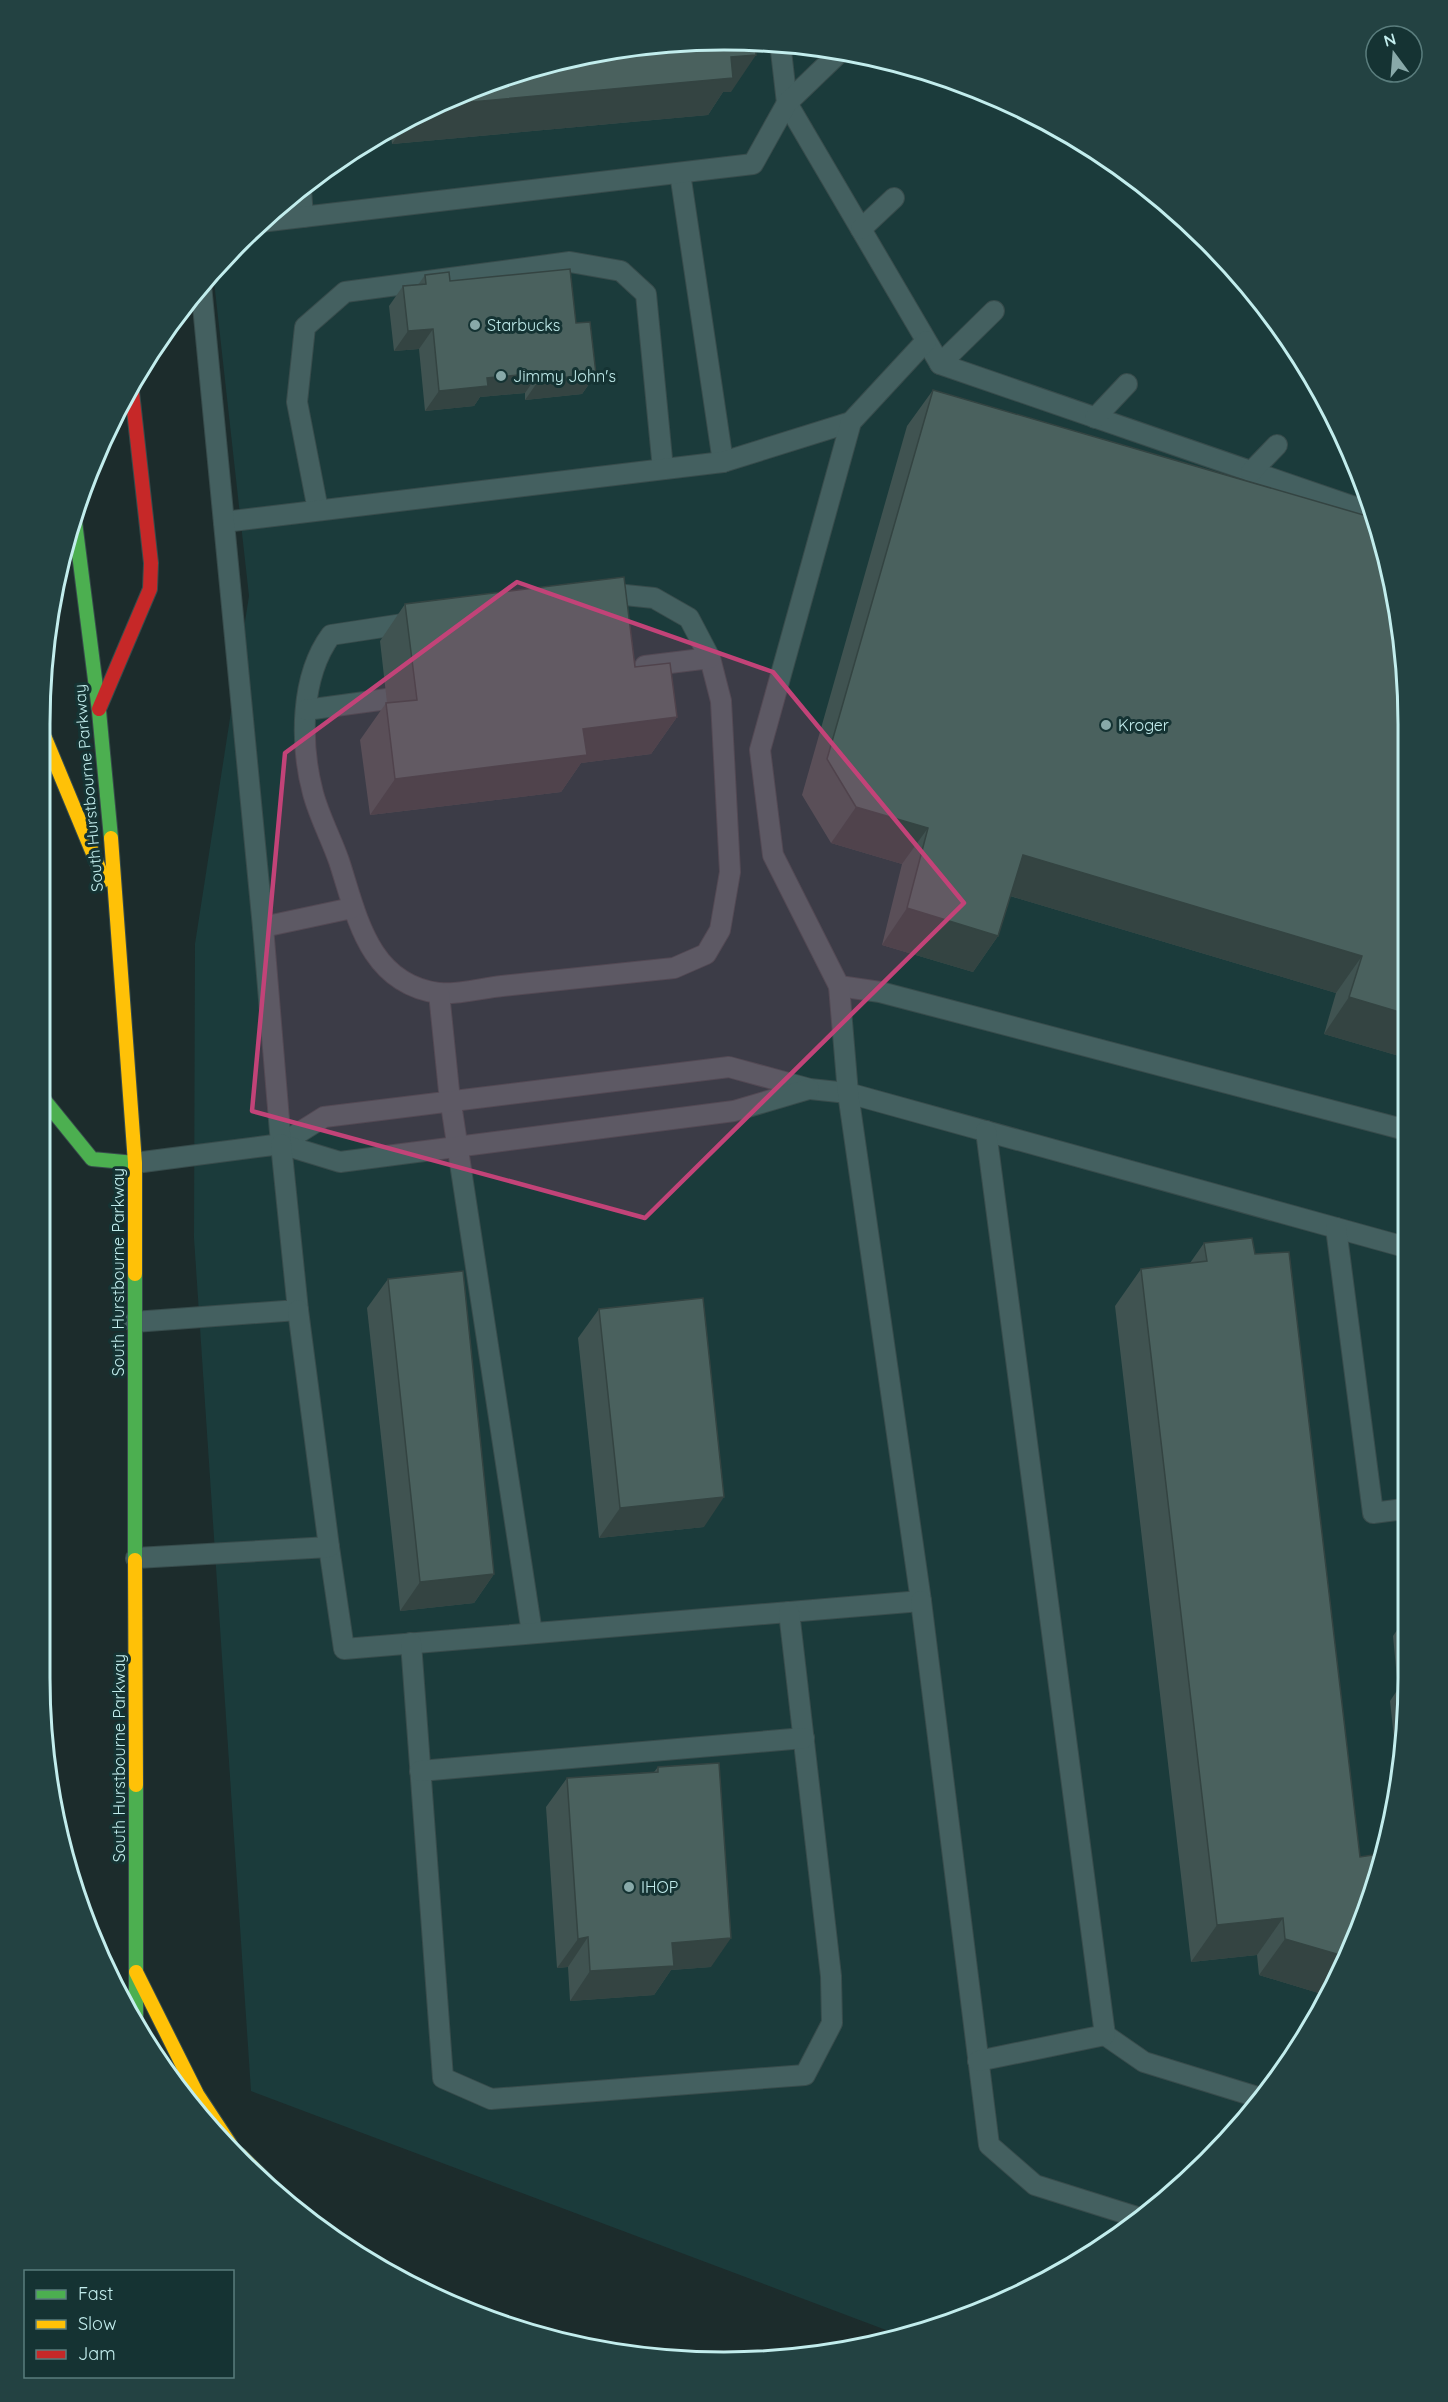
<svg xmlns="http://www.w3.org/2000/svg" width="1448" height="2402" font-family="Quicksand,sans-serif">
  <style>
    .built { fill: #1b3b3b }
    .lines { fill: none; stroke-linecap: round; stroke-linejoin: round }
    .lane-casing { stroke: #384c4c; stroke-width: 22 }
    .fast-casing { stroke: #384c4c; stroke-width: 16 }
    .slow-casing { stroke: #384c4c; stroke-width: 16 }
    .jam-casing { stroke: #384c4c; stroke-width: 16 }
    .lane { stroke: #446060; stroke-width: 20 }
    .fast { stroke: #4caf50; stroke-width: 14 }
    .slow { stroke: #ffc107; stroke-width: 14 }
    .jam { stroke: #c62828; stroke-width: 14 }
    .wall { fill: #405351 }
    .shaded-wall { fill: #344442 }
    .building { fill: #4a615e; stroke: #344442; stroke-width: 1.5 }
    .marked { fill: #c24378; fill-opacity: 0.2; stroke: #c24378; stroke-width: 4.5; stroke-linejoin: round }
    .poi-dot { fill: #88a9a9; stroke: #153333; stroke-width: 2 }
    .labels { text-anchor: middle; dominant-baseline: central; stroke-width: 6; stroke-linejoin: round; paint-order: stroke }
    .poi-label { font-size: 16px; fill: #c2eded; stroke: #153333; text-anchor: start }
    .street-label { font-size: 16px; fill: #c2eded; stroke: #153333 }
    .rim { fill: none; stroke: #c2eded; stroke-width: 3 }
  </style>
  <rect width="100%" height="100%" fill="#1c2c2c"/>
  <polygon class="built" points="768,40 901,62 1027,109 1141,180 1239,273 1317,382 1386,546 1408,679 1403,1767 1357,1940 1268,2095 1208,2163 1105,2247 944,2327 902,2336 251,2091 194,1238 195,944 249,596 213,272 272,209 381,131 503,75 634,45"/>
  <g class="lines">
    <g class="lane-casing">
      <g id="lane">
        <polyline points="780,42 787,103 940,364 1372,513"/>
        <polyline points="680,173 723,462"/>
        <polyline points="301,189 303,217"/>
        <polyline points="260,222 753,164 787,103 840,52"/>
        <polyline points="861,229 894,198"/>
        <polyline points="940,364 994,311"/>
        <polyline points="1095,418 1127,384"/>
        <polyline points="1251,472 1277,445"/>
        <polyline points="318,510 297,402 305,327 345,292 570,262 621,271 646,294 663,469"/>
        <polyline points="224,522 723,462 851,422"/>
        <path d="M 606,593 L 654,598 L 689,618 L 710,658 L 721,701 L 730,872 L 720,930 L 706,954 L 674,968 C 616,974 559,980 502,986 C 482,988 458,995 438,993 C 368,983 357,916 339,861 C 331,838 319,816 313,793 C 300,744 300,677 331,635 Z"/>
        <polyline points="645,666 710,658"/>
        <polyline points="306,710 387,699"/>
        <polyline points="263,927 352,908"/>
        <polyline points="839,986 880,992 1406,1130"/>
        <polyline points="439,993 449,1091 532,1633"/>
        <polyline points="281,1144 324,1117 729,1067 810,1089 848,1093 1405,1247"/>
        <polyline points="281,1144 340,1162 734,1111 809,1089"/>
        <polyline points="135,1163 281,1144 263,927 201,285"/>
        <polyline points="1336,1228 1373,1513 1404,1509"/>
        <polyline points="134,1322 298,1310 281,1144"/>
        <polyline points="329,1547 344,1649 921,1601 848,1093 839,986 773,855 760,750 851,422 926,341"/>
        <polyline points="136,1558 329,1547 298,1310"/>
        <polyline points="921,1601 989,2145 1035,2185 1140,2218"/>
        <polyline points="411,1643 443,2078 491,2099 805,2075 832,2023 831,1976 789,1612"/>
        <polyline points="420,1771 804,1738"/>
        <polyline points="1105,2035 1144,2062 1264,2099"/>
        <polyline points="978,2061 1105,2035 986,1131"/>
      </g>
    </g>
    <g class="fast-casing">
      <g id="fast">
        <polyline points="75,522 99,711 111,838"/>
        <polyline points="45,1101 92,1159 135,1163"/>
        <polyline points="135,1274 135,1560"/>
        <polyline points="136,1785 136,2024"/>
        <polyline points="471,2313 510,2328"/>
      </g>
    </g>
    <g class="slow-casing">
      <g id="slow">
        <polyline points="45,738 104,880"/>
        <polyline points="111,838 135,1163 135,1274"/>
        <polyline points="135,1560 136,1785"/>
        <polyline points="136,1972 197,2094 230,2144"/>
        <polyline points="240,2155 309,2223"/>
      </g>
    </g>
    <g class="jam-casing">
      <polyline id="jam" points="99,709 150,589 151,563 132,392"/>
    </g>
    <use href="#lane" class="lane"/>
    <use href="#fast" class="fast"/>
    <use href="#slow" class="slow"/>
    <use href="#jam" class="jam"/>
  </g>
  <g class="wall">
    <polygon points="503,75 731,92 723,92 708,115 392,144 390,127"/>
    <polygon points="425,275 450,281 576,323 596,374 582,394 525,400 525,393 480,397 474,406 425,411 419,349 394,351 389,306 403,286 418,285"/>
    <polygon points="933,390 1408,679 1406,1058 1324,1034 1336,993 1010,896 998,936 973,972 882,945 902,864 831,843 802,795 907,426"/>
    <polygon points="405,604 635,667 677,717 651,754 581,763 561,792 370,815 360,740 386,703 387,703 380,641"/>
    <polygon points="1204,1243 1357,1940 1325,1995 1259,1975 1257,1955 1191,1962 1115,1306 1141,1269 1190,1263"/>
    <polygon points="388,1279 494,1574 474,1603 400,1611 367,1308"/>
    <polygon points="599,1309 704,1527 599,1538 578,1338"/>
    <polygon points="1404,1620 1403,1762 1396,1757 1390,1701 1398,1689 1393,1636"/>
    <polygon points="658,1767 711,1967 671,1970 654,1995 570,2001 568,1967 557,1968 546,1807 567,1778 654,1772"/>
  </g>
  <g class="shaded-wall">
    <polygon points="756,55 731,92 723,92 708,115 392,144 410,118 438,105 731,57"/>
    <polygon points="433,329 419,349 394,351 408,331"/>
    <polygon points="539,373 525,393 480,397 474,406 425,411 439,391 487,378"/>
    <polygon points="596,374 582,394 525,400 539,380"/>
    <polygon points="677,717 651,754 581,763 561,792 370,815 395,779 583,729"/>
    <polygon points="856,807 928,828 902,864 831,843"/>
    <polygon points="1023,855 1362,956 1336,993 997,892"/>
    <polygon points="907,908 998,936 973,972 882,945"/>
    <polygon points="1349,997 1406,1014 1406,1058 1324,1034"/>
    <polygon points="724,1497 704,1527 599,1538 620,1508"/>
    <polygon points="494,1574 474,1603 400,1611 420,1582"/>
    <polygon points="1283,1918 1257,1955 1191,1962 1217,1925"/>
    <polygon points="588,1937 568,1967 557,1968 578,1939"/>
    <polygon points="731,1938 711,1967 671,1970 654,1995 570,2001 590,1971 672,1943"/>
    <polygon points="1285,1939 1347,1957 1325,1995 1259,1975"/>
  </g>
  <g class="building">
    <polygon points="755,41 756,55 731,57 733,78 438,105 503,75 634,45"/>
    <polygon points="570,269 576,323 590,322 596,374 539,380 539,373 487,378 488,386 439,391 433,329 408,331 403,286 426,284 425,275 449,272 450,281"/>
    <polygon points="933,390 1374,518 1386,546 1408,679 1406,1014 1349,997 1362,956 1023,855 998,936 907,908 928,828 856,807 827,759"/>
    <polygon points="624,577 635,667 670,663 677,717 583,729 587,755 395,779 386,703 417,700 405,604"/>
    <polygon points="1252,1238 1255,1254 1289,1252 1360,1857 1380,1854 1357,1940 1347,1957 1285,1939 1283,1918 1217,1925 1141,1269 1207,1261 1204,1243"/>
    <polygon points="463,1271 494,1574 420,1582 388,1279"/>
    <polygon points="703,1298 724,1497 620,1508 599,1309"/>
    <polygon points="719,1763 731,1938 672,1943 674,1966 590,1971 588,1937 578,1939 567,1778 658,1772 658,1767"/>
  </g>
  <path class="marked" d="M 517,582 L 773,672 L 964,903 L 645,1218 L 252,1111 L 285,753 Z"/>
  <g class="poi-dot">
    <circle cx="475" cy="325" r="6"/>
    <circle cx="501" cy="376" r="6"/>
    <circle cx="1106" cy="725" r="6"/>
    <circle cx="629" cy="1887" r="6"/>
  </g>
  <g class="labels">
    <g class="poi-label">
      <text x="487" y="325">Starbucks</text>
      <text x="513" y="376">Jimmy John's</text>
      <text x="1118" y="725">Kroger</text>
      <text x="641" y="1887">IHOP</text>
    </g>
    <g class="street-label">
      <text transform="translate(88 788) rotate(-95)">South Hurstbourne Parkway</text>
      <text transform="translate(118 1272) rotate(-90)">South Hurstbourne Parkway</text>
      <text transform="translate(119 1758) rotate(-90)">South Hurstbourne Parkway</text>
    </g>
  </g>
  <path d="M0 0H1448V2402H0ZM724 50H724A674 674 0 0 1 1398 724V1678A674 674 0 0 1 724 2352H724A674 674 0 0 1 50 1678V724A674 674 0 0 1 724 50Z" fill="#234242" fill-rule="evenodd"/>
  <path class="rim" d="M724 50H724A674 674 0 0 1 1398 724V1678A674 674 0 0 1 724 2352H724A674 674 0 0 1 50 1678V724A674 674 0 0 1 724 50Z"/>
  <rect x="24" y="2270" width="210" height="108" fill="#153333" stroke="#5a7d7d" stroke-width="1.5"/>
  <rect x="36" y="2290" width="30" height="9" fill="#4caf50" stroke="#5a7d7d" stroke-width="1.5"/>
  <text x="78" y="2300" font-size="18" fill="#c2eded">Fast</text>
  <rect x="36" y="2320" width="30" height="9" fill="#ffc107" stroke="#5a7d7d" stroke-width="1.5"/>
  <text x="78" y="2330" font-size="18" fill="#c2eded">Slow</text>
  <rect x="36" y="2350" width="30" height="9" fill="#c62828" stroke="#5a7d7d" stroke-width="1.5"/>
  <text x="78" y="2360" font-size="18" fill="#c2eded">Jam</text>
  <g transform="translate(1394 54) rotate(344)"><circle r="28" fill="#153333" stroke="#5a7d7d" stroke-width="1.5"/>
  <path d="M0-4.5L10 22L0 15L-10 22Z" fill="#88a9a9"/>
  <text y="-9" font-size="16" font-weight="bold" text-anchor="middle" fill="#c2eded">N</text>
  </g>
</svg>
